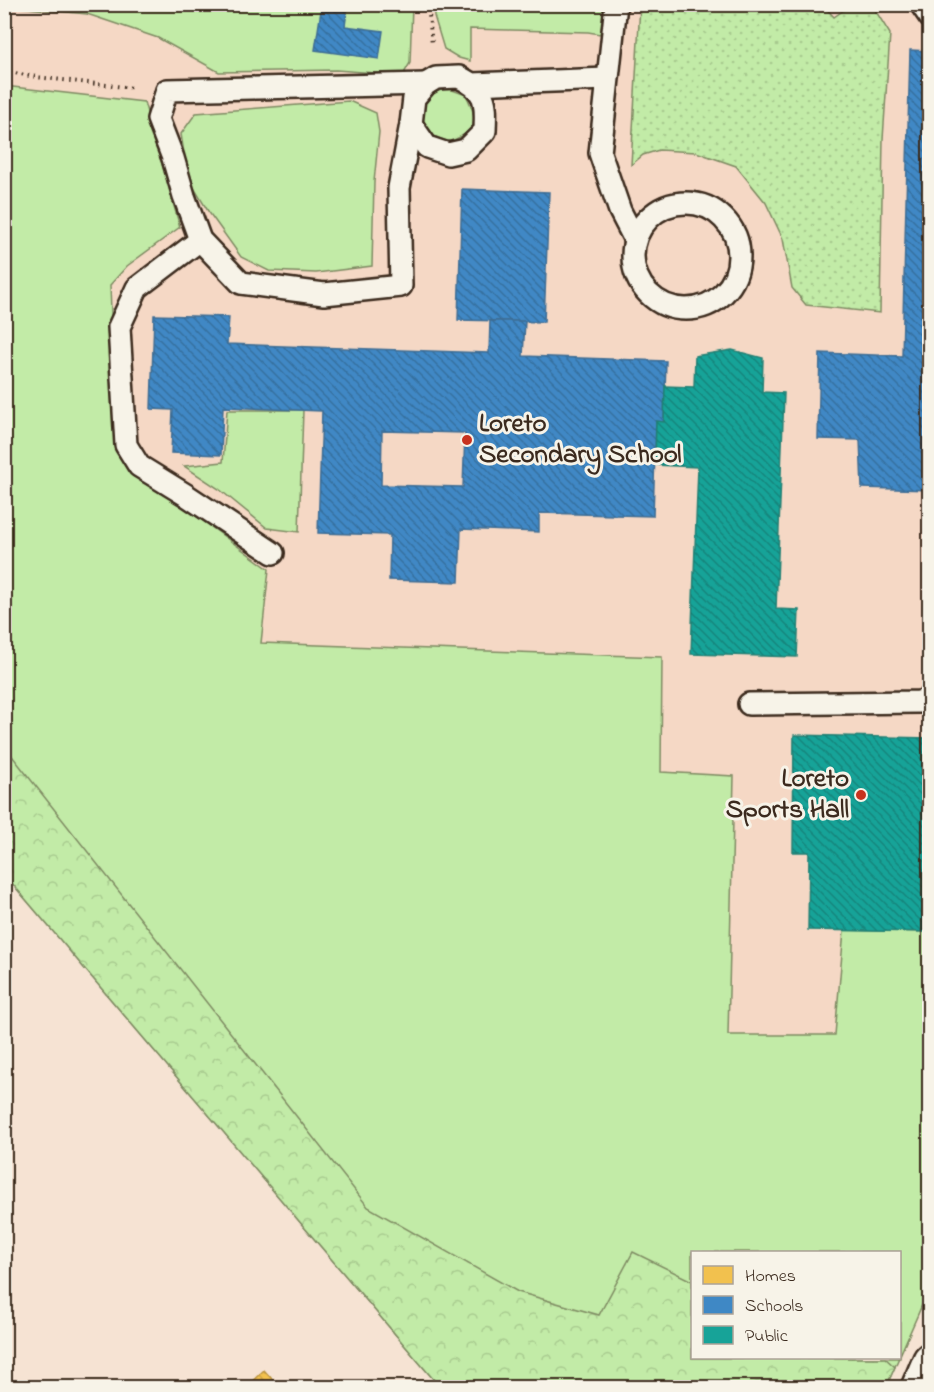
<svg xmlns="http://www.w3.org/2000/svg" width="934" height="1392" font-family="'Indie Flower',sans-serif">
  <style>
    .built { fill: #f5d8c5; fill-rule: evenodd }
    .grass { fill: #c2eba7; stroke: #7e8a62; stroke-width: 1.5; fill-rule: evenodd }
    .forest { fill: url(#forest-crowns); stroke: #7e8a62; stroke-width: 1.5 }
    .park { fill: url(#park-dots); stroke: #7e8a62; stroke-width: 1.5 }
    .homes { fill: url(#homes-back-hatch); stroke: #bb9440; stroke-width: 1.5 }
    .schools { fill: url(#schools-back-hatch); stroke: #3e6c93; stroke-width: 1.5; fill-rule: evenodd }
    .public { fill: url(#public-back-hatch); stroke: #227f73; stroke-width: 1.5 }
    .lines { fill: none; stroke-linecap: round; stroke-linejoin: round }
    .service-casing { stroke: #3b2a1e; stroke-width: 26 }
    .secondary-casing { stroke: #3b2a1e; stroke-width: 38 }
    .path { stroke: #3b2a1e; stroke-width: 4; stroke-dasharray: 1.5 4.5; stroke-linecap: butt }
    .service { stroke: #f7f3e8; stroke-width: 21 }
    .secondary { stroke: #f7f3e8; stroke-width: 33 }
    .poi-dot { fill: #c8321e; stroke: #f7f3e8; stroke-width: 2 }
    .labels { text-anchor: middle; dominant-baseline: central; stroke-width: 6; stroke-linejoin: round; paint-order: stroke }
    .poi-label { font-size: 27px; font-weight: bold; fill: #3b2a1e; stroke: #f7f3e8; text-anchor: start }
  </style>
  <defs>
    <pattern id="forest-crowns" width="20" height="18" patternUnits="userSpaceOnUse" patternTransform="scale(1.5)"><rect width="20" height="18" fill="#c2eba7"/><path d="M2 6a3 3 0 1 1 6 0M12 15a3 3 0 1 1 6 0" fill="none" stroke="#a8ca8f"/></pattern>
    <pattern id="park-dots" width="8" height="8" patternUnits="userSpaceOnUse" patternTransform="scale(1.5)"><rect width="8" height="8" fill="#c2eba7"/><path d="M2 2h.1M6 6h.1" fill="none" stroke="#a8ca8f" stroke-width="1.8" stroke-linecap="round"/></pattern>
    <pattern id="homes-back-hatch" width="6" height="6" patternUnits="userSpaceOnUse" patternTransform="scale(1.5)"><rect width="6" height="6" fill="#f2c14e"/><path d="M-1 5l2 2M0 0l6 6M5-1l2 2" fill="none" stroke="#d0a644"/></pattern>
    <pattern id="schools-back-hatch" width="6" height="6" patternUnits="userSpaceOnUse" patternTransform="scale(1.5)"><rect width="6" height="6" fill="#3f88c5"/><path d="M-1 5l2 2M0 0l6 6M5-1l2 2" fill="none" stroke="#366f9f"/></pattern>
    <pattern id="public-back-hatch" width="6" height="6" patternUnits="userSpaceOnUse" patternTransform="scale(1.5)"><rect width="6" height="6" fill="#17a398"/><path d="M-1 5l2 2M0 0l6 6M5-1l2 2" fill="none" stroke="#16857b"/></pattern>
  </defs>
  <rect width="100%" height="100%" fill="#f6e3d3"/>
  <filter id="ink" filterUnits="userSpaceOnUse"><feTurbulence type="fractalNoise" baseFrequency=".0167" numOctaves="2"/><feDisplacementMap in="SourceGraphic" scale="12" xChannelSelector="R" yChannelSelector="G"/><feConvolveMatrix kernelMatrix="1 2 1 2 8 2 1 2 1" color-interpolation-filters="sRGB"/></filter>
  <g filter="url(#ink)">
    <path class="built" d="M 4,5 L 929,5 L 930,1289 L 886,1387 L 440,1387 L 5,875 ZM 692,1252 L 900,1252 L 900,1358 L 692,1358 Z"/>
    <g class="grass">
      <polygon points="4,5 412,5 410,63 403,75 336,70 219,72 158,38 87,14 17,7 5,7"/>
      <polygon points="434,5 606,5 600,34 588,32 470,29 470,61 459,58 444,49 434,16"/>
      <path d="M 4,86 L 144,102 L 180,227 L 127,266 L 110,285 L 116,443 L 144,478 L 269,569 L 261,643 L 662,657 L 661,772 L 734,776 L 728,1035 L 835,1035 L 844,930 L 929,932 L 929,1289 L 886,1387 L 440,1387 L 5,875 ZM 692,1252 L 900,1252 L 900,1358 L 692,1358 Z"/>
      <path d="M 447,88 L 466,95 C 480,122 477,131 449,142 C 426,134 423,131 422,106 L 435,92 Z"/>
      <polygon points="349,101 376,113 379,132 374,182 372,266 316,273 269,271 241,257 208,211 188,178 181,134 196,113"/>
      <polygon points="227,410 303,410 299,532 267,528 219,489 184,466 223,462"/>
    </g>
    <polygon class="forest" points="5,747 368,1207 518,1292 599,1315 633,1252 692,1281 692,1358 885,1358 895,1367 886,1387 440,1387 5,875"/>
    <polygon class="park" points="640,5 823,5 834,17 851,5 872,5 890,34 883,139 880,313 806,305 792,288 783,239 766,203 736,166 696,152 659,150 643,155 631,165"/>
    <polygon class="homes" points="264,1370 280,1388 245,1388"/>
    <g class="schools">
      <polygon points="322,4 348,4 345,26 383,31 379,59 315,50"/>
      <polygon points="443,4 492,4 492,7 443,5"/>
      <polygon points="910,50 930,51 930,490 862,488 860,440 818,439 820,353 902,356"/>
      <polygon points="462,189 549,192 544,322 458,320"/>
      <path d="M 154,315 L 229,317 L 227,344 L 489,353 L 490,321 L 525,321 L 523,356 L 666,361 L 664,422 L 656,421 L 653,516 L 539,513 L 539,532 L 461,529 L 459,582 L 389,580 L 390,535 L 318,533 L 322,411 L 223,407 L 221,455 L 171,453 L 173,410 L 151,409 ZM 382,431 L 465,433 L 463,487 L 381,485 Z"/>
    </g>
    <g class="public">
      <polygon points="732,350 763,358 762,392 784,393 776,609 799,610 797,657 691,654 698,467 655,465 656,421 664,422 665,386 694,387 695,356"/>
      <polygon points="794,735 930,738 930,932 808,930 809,852 793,852"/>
    </g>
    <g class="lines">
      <g class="service-casing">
        <g id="service">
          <polyline points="616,4 600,153 620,211 635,240"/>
          <polyline points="921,4 930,17"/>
          <path d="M 459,77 C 488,91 486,103 485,131 L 466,150 L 448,154 L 427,147 L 411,124 L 414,98 L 426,84 L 436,78 Z"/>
          <polyline points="473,84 607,79"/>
          <polyline points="411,124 399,188 401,286 324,294 241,283 200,240 184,196 173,158 158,119 167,90 426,84"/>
          <circle cx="686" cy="256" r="53"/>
          <polyline points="200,240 137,288 119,327 126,445 139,466 186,495 273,553"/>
          <polyline points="749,704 919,702 930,699"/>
        </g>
      </g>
      <g class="secondary-casing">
        <polyline id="secondary" points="918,1388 930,1360"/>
      </g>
      <g class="path">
        <polyline points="428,4 432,45"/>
        <polyline points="4,71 36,77 133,88"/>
      </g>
      <use href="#service" class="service"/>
      <use href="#secondary" class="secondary"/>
    </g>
  </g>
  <g class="poi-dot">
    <circle cx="467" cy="440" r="6"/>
    <circle cx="861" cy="795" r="6"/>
  </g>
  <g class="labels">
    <g class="poi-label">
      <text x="479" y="424">Loreto<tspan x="479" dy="31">Secondary School</tspan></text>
      <text x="849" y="779" text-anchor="end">Loreto<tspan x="849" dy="31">Sports Hall</tspan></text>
    </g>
  </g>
  <rect width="934" height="1392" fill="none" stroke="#f7f3e8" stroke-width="24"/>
  <rect x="12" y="12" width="910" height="1368" fill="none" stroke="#3b2a1e" stroke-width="2" filter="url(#ink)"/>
  <rect x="691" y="1251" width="210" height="108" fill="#f7f3e8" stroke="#aca397" stroke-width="1.5"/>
  <rect x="703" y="1266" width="30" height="18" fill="#f2c14e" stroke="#aca397" stroke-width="1.5"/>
  <text x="745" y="1281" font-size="18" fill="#3b2a1e">Homes</text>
  <rect x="703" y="1296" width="30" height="18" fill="#3f88c5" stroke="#aca397" stroke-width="1.5"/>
  <text x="745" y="1311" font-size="18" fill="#3b2a1e">Schools</text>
  <rect x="703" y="1326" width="30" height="18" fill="#17a398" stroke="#aca397" stroke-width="1.5"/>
  <text x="745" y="1341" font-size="18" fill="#3b2a1e">Public</text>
</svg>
